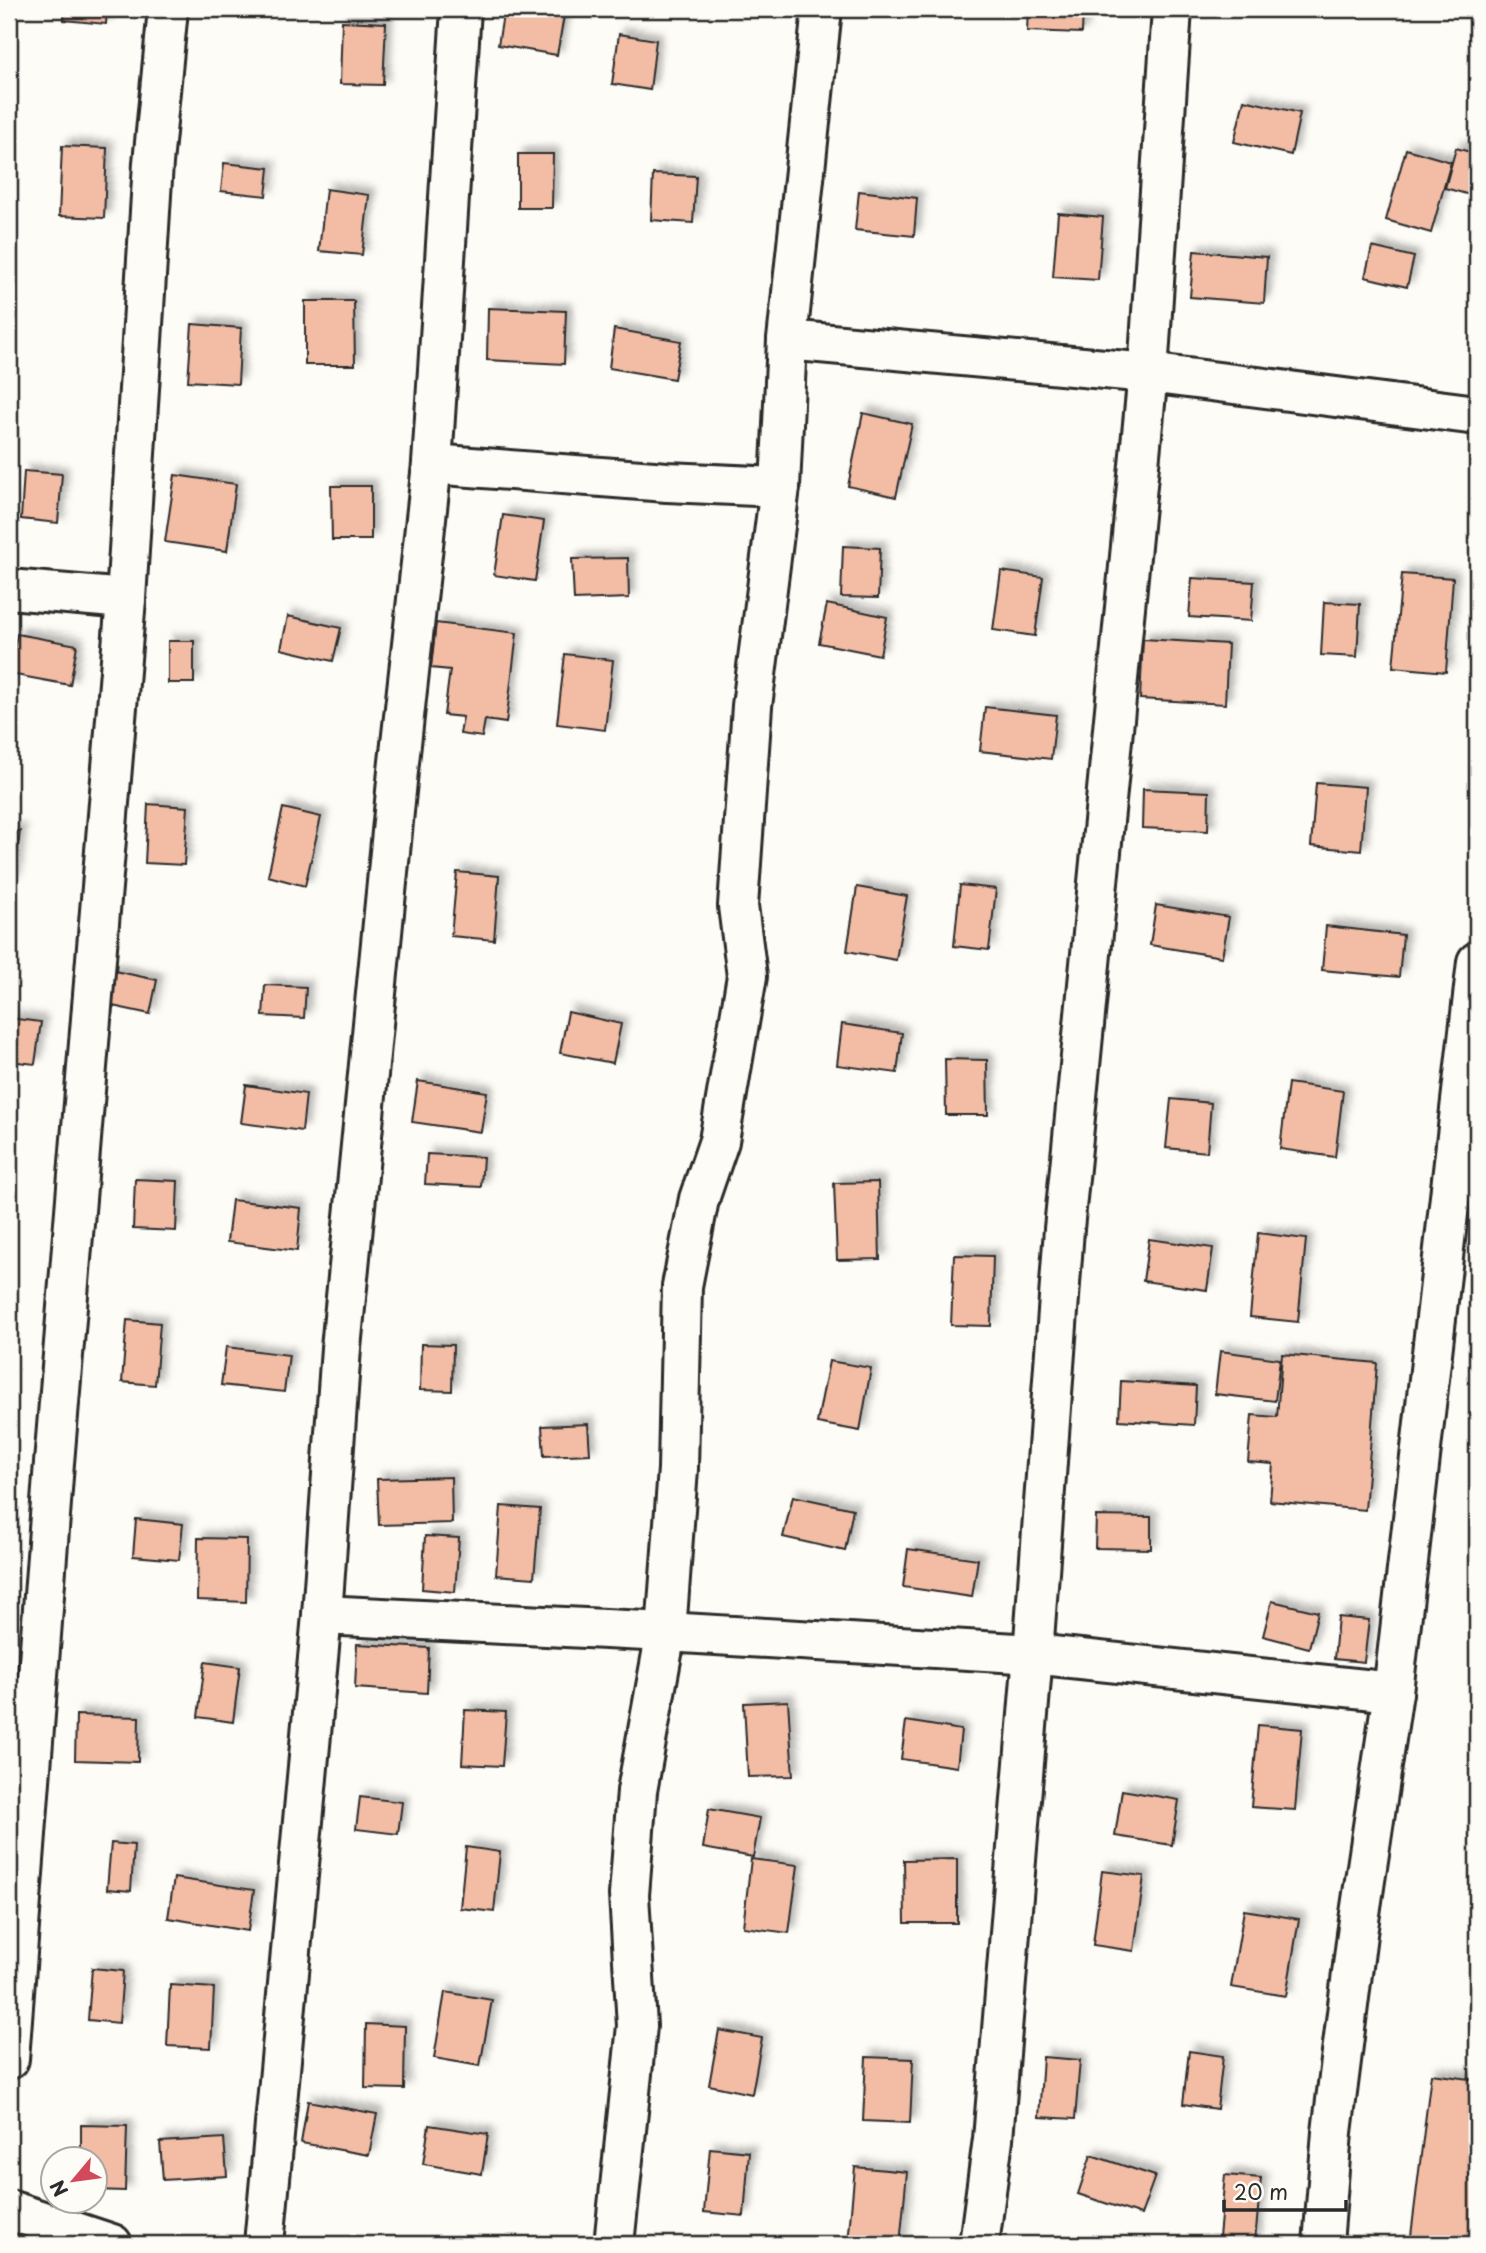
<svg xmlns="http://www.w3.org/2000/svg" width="1486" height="2253" font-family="'Playpen Sans',sans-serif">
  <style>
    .building { fill: #f2bca5; stroke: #2b2b2b; stroke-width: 2; filter: url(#shadow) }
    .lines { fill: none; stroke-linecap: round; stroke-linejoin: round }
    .street-casing { stroke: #2b2b2b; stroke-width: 44 }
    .secondary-casing { stroke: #2b2b2b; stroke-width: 44 }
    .street { stroke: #fdfcf7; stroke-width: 38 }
    .secondary { stroke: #fdfcf7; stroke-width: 38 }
  </style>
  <defs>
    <filter id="shadow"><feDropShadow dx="6" dy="-6" stdDeviation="3.5" flood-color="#0004"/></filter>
  </defs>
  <rect width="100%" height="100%" fill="#fdfcf7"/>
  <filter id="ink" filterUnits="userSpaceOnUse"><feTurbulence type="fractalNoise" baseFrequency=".0143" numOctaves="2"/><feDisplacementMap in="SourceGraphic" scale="14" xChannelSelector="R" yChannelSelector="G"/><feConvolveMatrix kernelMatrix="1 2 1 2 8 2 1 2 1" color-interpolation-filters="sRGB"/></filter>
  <g filter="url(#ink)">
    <g class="building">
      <polygon points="65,9 107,9 106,24 64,20"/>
      <polygon points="504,9 522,9 564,16 557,55 498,45"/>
      <polygon points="1028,9 1083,9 1082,33 1027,31"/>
      <polygon points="342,21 386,23 383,85 340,84"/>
      <polygon points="619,34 656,40 650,90 612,84"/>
      <polygon points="1244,100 1300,113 1291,155 1234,142"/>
      <polygon points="62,146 107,148 104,218 59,216"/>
      <polygon points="1456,148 1477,154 1477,197 1445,188"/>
      <polygon points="1406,149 1451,162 1431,233 1386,220"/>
      <polygon points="518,154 553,154 552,208 518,208"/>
      <polygon points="224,163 269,168 266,196 221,191"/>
      <polygon points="653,174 696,176 693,223 651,220"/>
      <polygon points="326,189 369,195 362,255 319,251"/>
      <polygon points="859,191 917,198 914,236 855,230"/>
      <polygon points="1058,213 1103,217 1098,280 1053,277"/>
      <polygon points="1372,247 1414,257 1407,287 1365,277"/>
      <polygon points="1194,251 1267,257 1264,303 1190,297"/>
      <polygon points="305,301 354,301 355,365 305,365"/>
      <polygon points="488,308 566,311 564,364 487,360"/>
      <polygon points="192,324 241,328 238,384 188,381"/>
      <polygon points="614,329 681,341 674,379 609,368"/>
      <polygon points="863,413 912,424 896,497 848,486"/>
      <polygon points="24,471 62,474 58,523 21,519"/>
      <polygon points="175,475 236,484 227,551 165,542"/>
      <polygon points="331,486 371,486 371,540 332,540"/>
      <polygon points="503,515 544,521 535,581 494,575"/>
      <polygon points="843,546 880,548 878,598 841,597"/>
      <polygon points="628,558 629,598 574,600 572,559"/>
      <polygon points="1001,571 1043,577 1035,636 993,630"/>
      <polygon points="1402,574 1453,578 1446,672 1393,667"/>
      <polygon points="1192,578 1254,582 1251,621 1189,617"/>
      <polygon points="1324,602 1360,604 1357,657 1321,655"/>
      <polygon points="827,604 887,617 880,655 819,643"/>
      <polygon points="288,616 341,628 333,661 281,649"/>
      <polygon points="436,623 517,633 506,723 485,720 482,737 460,734 463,717 444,715 450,670 431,668"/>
      <polygon points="17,634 77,645 70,685 10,674"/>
      <polygon points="1143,639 1228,644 1225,704 1140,699"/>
      <rect x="168" y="641" width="26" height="42"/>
      <polygon points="565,654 613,660 605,730 557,724"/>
      <polygon points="985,707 1056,715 1051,759 980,751"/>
      <polygon points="1316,783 1366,787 1361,851 1311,846"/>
      <polygon points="1143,789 1209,792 1208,831 1142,828"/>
      <polygon points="148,804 188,807 184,865 145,863"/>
      <polygon points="283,808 321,817 305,886 268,876"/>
      <polygon points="9,830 20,831 14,880 9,879"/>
      <polygon points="457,872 499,876 494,940 451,936"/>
      <polygon points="960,885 996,889 989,950 954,946"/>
      <polygon points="857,887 907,896 896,960 847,951"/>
      <polygon points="1156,905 1229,917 1222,957 1150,945"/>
      <polygon points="1326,926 1403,935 1399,977 1322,970"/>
      <polygon points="110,970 157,980 150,1014 103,1004"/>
      <polygon points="265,985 306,987 304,1018 263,1016"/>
      <polygon points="568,1012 621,1024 613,1063 560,1053"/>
      <polygon points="9,1018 41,1022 35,1064 9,1061"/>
      <polygon points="842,1024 902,1033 897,1073 837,1065"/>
      <polygon points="945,1059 987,1060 988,1115 946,1115"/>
      <polygon points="418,1081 487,1092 481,1132 412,1122"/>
      <polygon points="1288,1083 1343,1091 1335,1157 1280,1149"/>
      <polygon points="246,1085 306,1094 302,1131 241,1123"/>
      <polygon points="1171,1099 1211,1103 1207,1152 1166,1148"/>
      <polygon points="427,1154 483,1157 481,1187 425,1184"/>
      <polygon points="135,1179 178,1181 176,1231 133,1229"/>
      <polygon points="878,1182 880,1259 837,1260 834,1183"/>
      <polygon points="232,1200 301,1208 297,1251 227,1242"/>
      <polygon points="1258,1233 1306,1239 1298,1322 1250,1317"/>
      <polygon points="1149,1239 1213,1248 1207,1290 1143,1281"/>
      <polygon points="954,1255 993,1256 991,1326 951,1325"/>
      <polygon points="127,1320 160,1323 155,1385 122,1382"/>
      <polygon points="421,1344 453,1345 452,1391 420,1390"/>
      <polygon points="226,1347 289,1355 284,1392 221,1385"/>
      <polygon points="1220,1351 1280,1359 1275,1401 1215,1394"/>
      <polygon points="1282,1354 1377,1363 1365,1510 1270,1501 1273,1464 1248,1462 1252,1415 1277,1417"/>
      <polygon points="829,1361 871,1368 860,1431 817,1423"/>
      <polygon points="1121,1381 1196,1386 1194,1425 1119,1420"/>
      <polygon points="588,1424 590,1454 544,1456 542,1426"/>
      <polygon points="451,1477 452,1523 379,1525 377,1479"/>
      <polygon points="793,1496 853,1509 845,1551 783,1537"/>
      <polygon points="501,1506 540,1509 534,1578 496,1575"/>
      <polygon points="1096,1516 1151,1517 1151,1549 1095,1548"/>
      <polygon points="136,1519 183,1524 179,1560 133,1556"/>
      <polygon points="425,1536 459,1538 455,1592 422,1589"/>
      <polygon points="198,1538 247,1539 246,1602 197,1600"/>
      <polygon points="908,1549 978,1559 972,1597 903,1587"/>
      <polygon points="1272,1601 1318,1612 1309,1648 1263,1636"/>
      <polygon points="1338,1617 1369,1620 1364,1662 1334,1659"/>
      <polygon points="357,1644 429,1648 427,1693 355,1688"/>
      <polygon points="205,1662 240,1667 233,1722 198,1717"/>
      <polygon points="788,1701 793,1776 748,1777 744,1703"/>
      <polygon points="465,1710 506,1712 502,1766 462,1764"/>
      <polygon points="76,1715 139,1717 138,1762 75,1760"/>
      <polygon points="906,1721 961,1730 957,1767 901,1759"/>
      <polygon points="1258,1725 1302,1729 1295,1810 1251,1807"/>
      <polygon points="1122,1790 1179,1800 1172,1845 1115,1836"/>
      <polygon points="360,1797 402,1802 398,1834 356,1829"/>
      <polygon points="709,1809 760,1818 753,1857 703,1848"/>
      <polygon points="111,1843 134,1845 131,1891 107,1889"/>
      <polygon points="466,1847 500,1852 494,1912 460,1908"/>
      <polygon points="751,1859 798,1865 789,1933 743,1927"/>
      <polygon points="957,1859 957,1923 905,1923 904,1860"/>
      <polygon points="1102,1871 1144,1876 1134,1951 1093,1945"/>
      <polygon points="174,1878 254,1890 248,1931 168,1918"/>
      <polygon points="1244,1910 1299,1919 1286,1996 1231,1987"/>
      <polygon points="92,1968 123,1971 119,2023 88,2020"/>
      <polygon points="170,1985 214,1988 211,2048 167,2046"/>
      <polygon points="445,1992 492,2000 480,2066 434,2058"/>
      <polygon points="366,2024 405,2026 404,2089 365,2088"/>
      <polygon points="719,2030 762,2038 752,2094 709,2085"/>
      <polygon points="1189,2051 1223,2056 1217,2109 1183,2104"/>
      <polygon points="866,2057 913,2059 910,2123 863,2121"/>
      <polygon points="1043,2057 1080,2060 1075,2119 1039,2117"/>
      <polygon points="1431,2074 1477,2080 1477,2244 1410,2244"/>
      <polygon points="308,2101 377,2114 369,2155 301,2143"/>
      <polygon points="81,2125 127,2126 125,2191 94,2190 94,2158 81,2158"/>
      <polygon points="429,2125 488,2134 482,2174 423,2164"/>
      <polygon points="224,2138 227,2176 163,2180 160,2142"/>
      <polygon points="710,2148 749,2152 744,2216 704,2212"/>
      <polygon points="1091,2155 1155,2176 1141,2215 1078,2194"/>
      <polygon points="855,2167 907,2172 900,2244 848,2244"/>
      <polygon points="1225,2175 1261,2178 1255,2241 1219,2237"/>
    </g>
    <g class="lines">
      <g class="street-casing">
        <g id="street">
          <polyline points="787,340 1148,373 1477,415"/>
          <polyline points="432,464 667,482 780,487"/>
          <polyline points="9,589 126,599"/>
          <polyline points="322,1615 666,1632 1033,1654 1393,1692"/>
          <polyline points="9,2059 54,1463 126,599 153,163 168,9"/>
          <polyline points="9,2210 112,2244"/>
          <polyline points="264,2244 322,1615 341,1348 398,771 432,464 461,9"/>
          <polyline points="614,2244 637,2026 629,1895 637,1791 666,1632 678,1469 682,1286 699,1199 719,1141 747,976 738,906 752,706 780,487 787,340 822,9"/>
          <polyline points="979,2244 993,2139 1033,1654 1064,1229 1148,373 1172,9"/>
        </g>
      </g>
      <g class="secondary-casing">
        <polyline id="secondary" points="1323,2244 1332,2132 1357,1934 1393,1692 1477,962"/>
      </g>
      <use href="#street" class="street"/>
      <use href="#secondary" class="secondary"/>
    </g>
  </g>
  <rect width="1486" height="2253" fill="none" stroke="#fdfcf7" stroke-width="35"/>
  <rect x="18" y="18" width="1451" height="2218" fill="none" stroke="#2b2b2b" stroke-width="2.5" filter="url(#ink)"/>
  <g transform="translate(74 2180) rotate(241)"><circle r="33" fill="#fdfcf7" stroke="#a9a8a5" stroke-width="2"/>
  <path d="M0-5L12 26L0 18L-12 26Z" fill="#d1495b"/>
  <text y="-10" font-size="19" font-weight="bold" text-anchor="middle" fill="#2b2b2b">N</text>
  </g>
  <path d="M1224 2200v10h122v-10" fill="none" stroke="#2b2b2b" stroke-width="3.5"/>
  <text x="1234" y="2200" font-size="21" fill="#2b2b2b" stroke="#fdfcf7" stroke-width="5" paint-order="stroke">20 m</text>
</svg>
